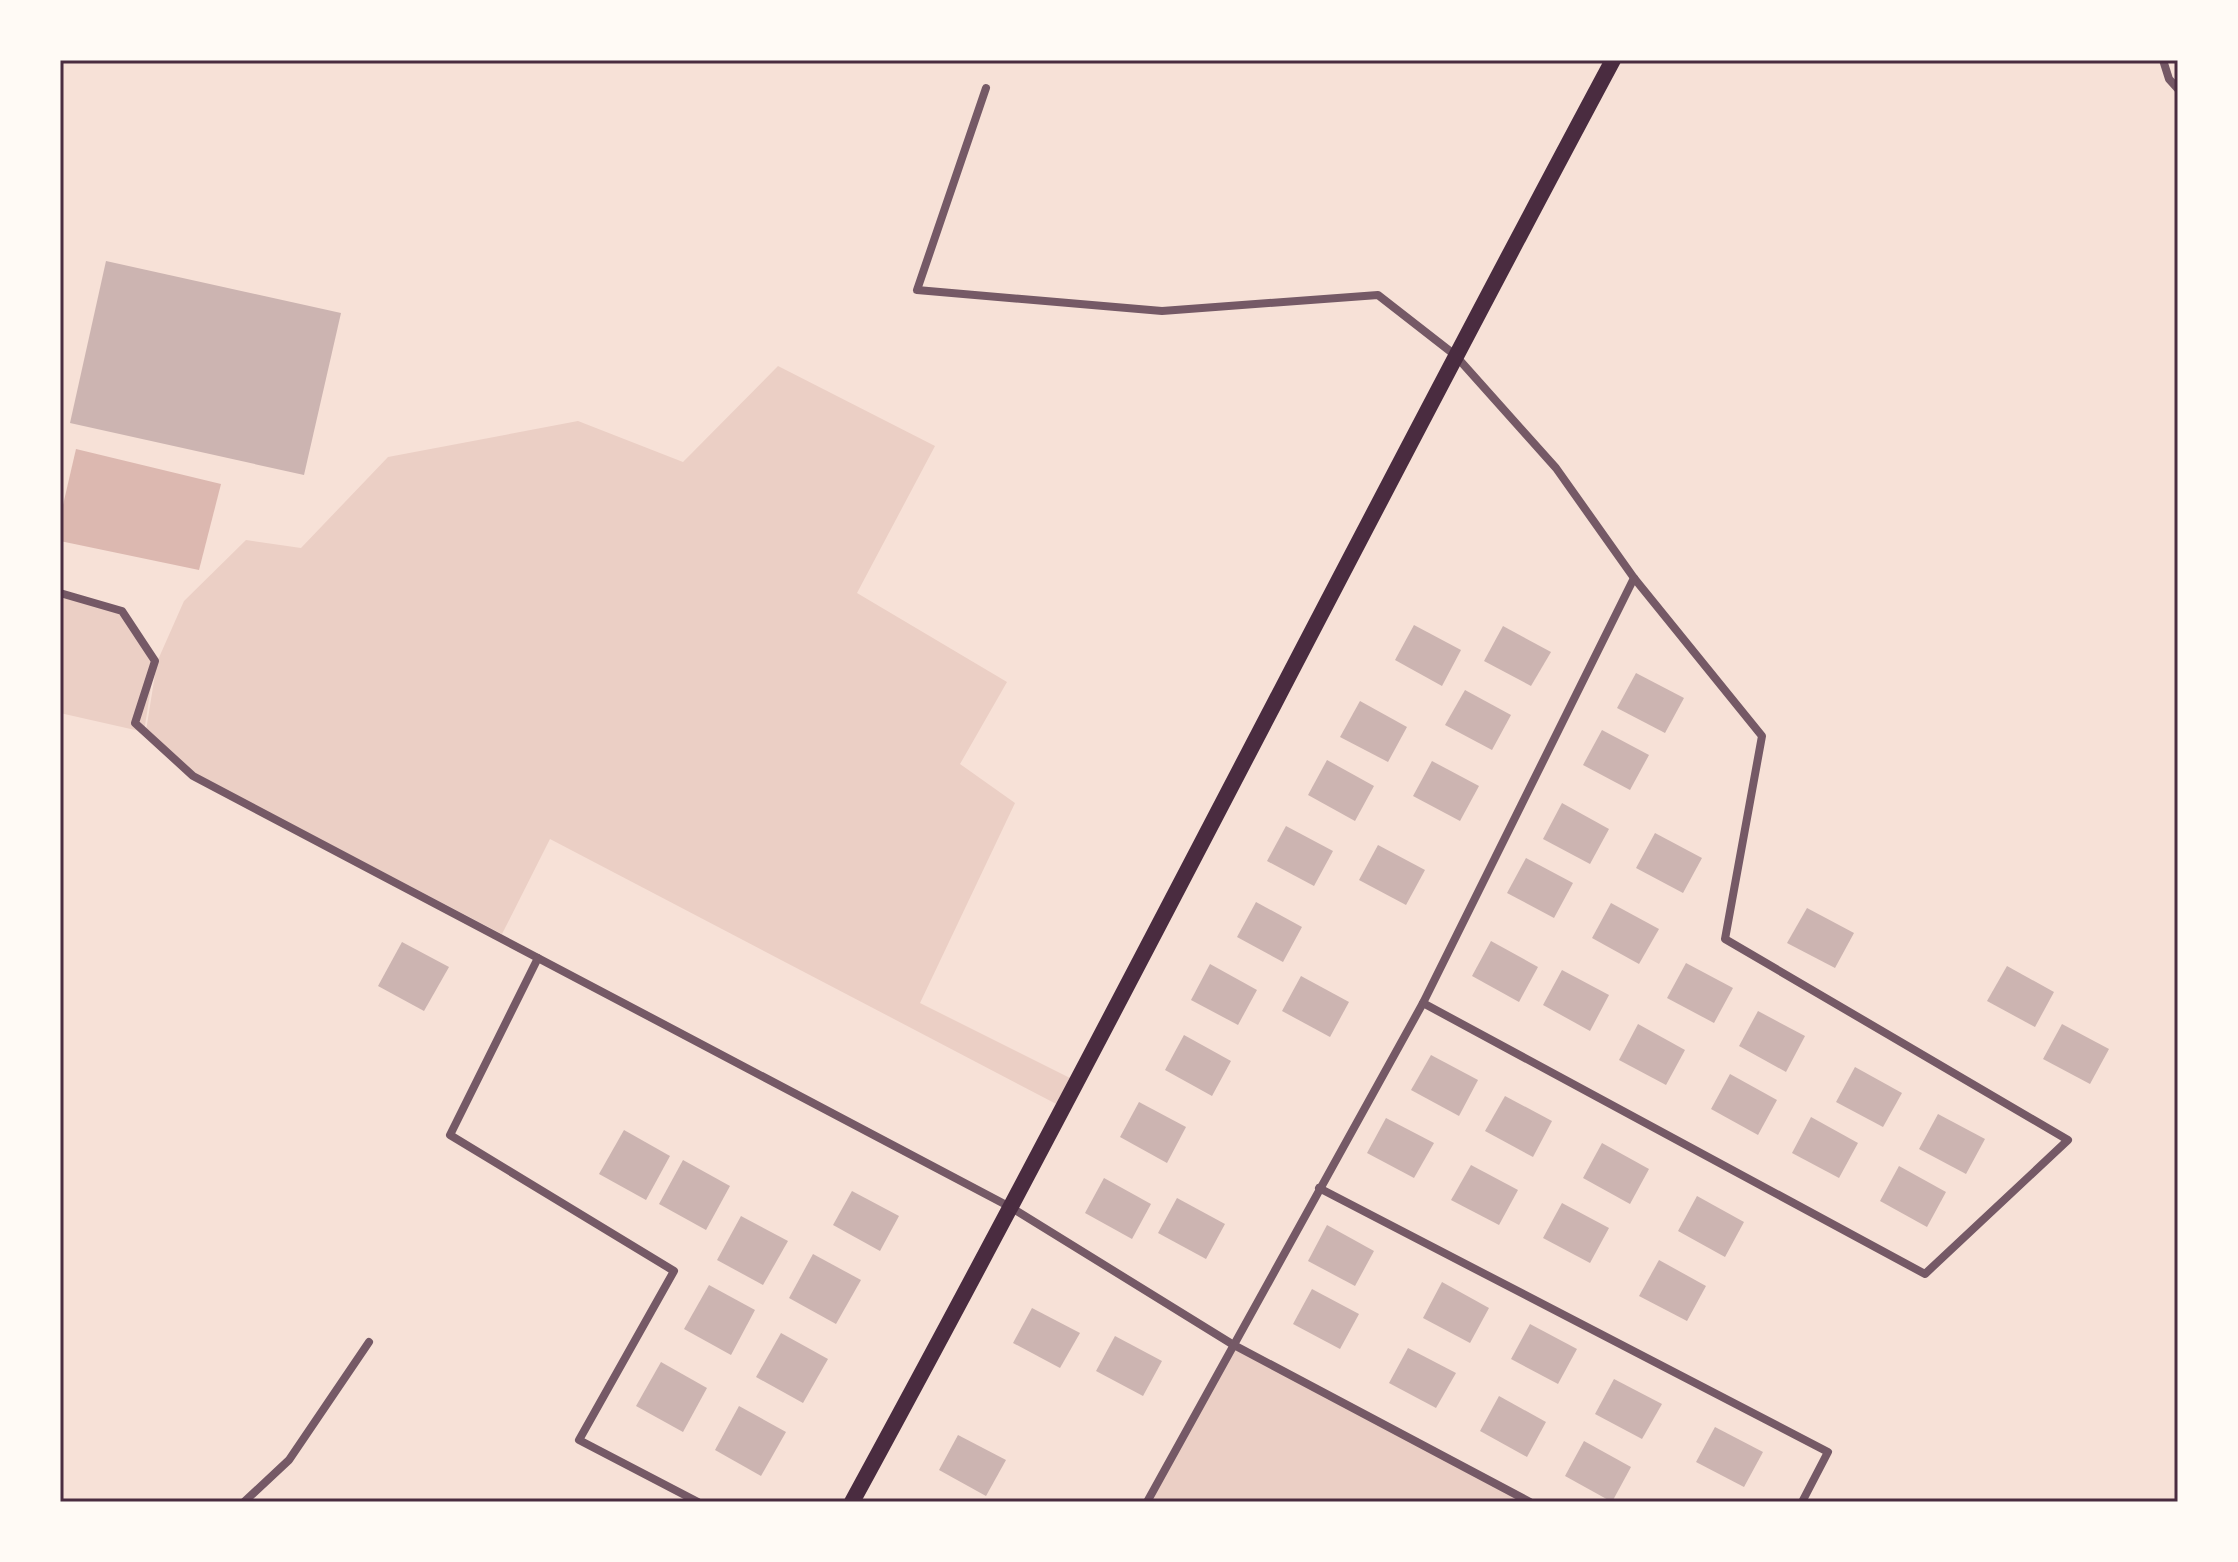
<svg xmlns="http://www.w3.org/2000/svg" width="2238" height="1562" font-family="Raleway,sans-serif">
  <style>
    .green { fill: #ebcfc5 }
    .water { fill: #dcb8b0 }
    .building { fill: #ccb4b1 }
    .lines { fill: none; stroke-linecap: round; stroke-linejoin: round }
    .minor { stroke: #755966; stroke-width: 8 }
    .secondary { stroke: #4a2c40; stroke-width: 16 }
    .neatline { fill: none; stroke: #4a2c40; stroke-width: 3 }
  </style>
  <rect width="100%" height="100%" fill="#f7e1d7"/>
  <g class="green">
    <polygon points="778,366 935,446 857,593 1007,682 960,764 1015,803 920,1003 1082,1084 1064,1108 550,839 502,934 193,773 145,737 157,662 184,601 246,540 301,548 388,457 578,421 683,462"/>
    <polygon points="60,593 122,611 155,661 144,732 60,713"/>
    <polygon points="1232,1344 1530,1502 1147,1502"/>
  </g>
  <polygon class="water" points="76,449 221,484 199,570 60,541 60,518"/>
  <g class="building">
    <polygon points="106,261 341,313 304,475 70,423"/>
    <polygon points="1414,625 1461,650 1442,686 1395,660"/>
    <polygon points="1503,626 1551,652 1531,686 1484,661"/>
    <polygon points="1636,673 1684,698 1665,733 1617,708"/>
    <polygon points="1465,690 1511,715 1492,750 1445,725"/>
    <polygon points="1360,701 1407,727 1388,762 1340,737"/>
    <polygon points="1602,730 1649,755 1630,790 1583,765"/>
    <polygon points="1327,760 1374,786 1355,821 1308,795"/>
    <polygon points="1432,761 1479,786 1460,821 1413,796"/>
    <polygon points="1562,803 1609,829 1590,864 1543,839"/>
    <polygon points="1286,826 1333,851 1314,886 1267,861"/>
    <polygon points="1655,833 1702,858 1683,893 1636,868"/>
    <polygon points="1378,845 1425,870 1406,905 1359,880"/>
    <polygon points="1526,858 1573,883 1554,918 1507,893"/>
    <polygon points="1256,902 1302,927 1283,962 1237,937"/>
    <polygon points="1611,903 1659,929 1639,964 1592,938"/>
    <polygon points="1807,908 1854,933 1835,968 1787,943"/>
    <polygon points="1491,941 1538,967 1519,1002 1472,976"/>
    <polygon points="402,942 449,967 424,1011 378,986"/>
    <polygon points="1686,963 1733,988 1714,1023 1667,998"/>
    <polygon points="1210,964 1257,990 1238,1025 1191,1000"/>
    <polygon points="2007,966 2054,992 2035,1027 1987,1001"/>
    <polygon points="1562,970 1609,995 1590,1031 1543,1005"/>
    <polygon points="1301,976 1349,1002 1330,1037 1282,1011"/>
    <polygon points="1758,1011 1805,1036 1786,1072 1739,1046"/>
    <polygon points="1638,1024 1685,1050 1666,1085 1619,1060"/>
    <polygon points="2062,1024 2109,1049 2090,1084 2043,1059"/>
    <polygon points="1184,1035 1231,1061 1212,1096 1165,1070"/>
    <polygon points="1431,1055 1478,1080 1459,1116 1411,1090"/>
    <polygon points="1855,1067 1902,1093 1883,1127 1836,1102"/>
    <polygon points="1730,1074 1777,1100 1758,1135 1711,1109"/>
    <polygon points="1505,1096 1552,1121 1533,1157 1485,1131"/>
    <polygon points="1139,1102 1186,1127 1167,1163 1120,1137"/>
    <polygon points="1938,1114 1985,1139 1966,1174 1919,1149"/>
    <polygon points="1811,1117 1858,1143 1839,1178 1792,1153"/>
    <polygon points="1386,1118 1434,1143 1414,1178 1367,1153"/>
    <polygon points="624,1130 670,1156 646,1200 599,1174"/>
    <polygon points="1602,1143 1649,1169 1630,1204 1583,1178"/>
    <polygon points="683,1160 730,1186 706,1230 659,1204"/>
    <polygon points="1471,1165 1518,1190 1499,1225 1451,1200"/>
    <polygon points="1899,1166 1946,1192 1927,1227 1880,1201"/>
    <polygon points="1104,1178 1151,1204 1132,1239 1085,1213"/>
    <polygon points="852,1191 899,1216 880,1251 833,1225"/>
    <polygon points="1697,1196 1744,1222 1725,1257 1678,1231"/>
    <polygon points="1177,1198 1225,1224 1206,1259 1158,1233"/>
    <polygon points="1562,1203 1609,1228 1590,1263 1543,1238"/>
    <polygon points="741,1216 788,1241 763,1285 717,1260"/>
    <polygon points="1327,1225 1374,1251 1355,1286 1308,1261"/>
    <polygon points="813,1254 861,1280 836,1324 789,1298"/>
    <polygon points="1659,1260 1706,1286 1687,1321 1639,1296"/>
    <polygon points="1442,1282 1489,1308 1470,1343 1423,1318"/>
    <polygon points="709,1285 755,1310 731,1355 684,1329"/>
    <polygon points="1312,1289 1359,1314 1340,1349 1293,1324"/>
    <polygon points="1032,1308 1080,1333 1060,1368 1013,1343"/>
    <polygon points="1530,1324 1577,1349 1558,1384 1511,1359"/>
    <polygon points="781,1333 828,1359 803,1403 756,1377"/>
    <polygon points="1115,1336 1162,1361 1143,1396 1096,1371"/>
    <polygon points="1408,1348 1456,1373 1436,1408 1389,1383"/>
    <polygon points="661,1362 707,1388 683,1432 636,1406"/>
    <polygon points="1614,1379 1662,1404 1642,1439 1595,1414"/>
    <polygon points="1499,1396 1546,1422 1527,1457 1480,1431"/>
    <polygon points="739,1406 786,1432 761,1476 715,1450"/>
    <polygon points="1715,1427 1763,1452 1744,1487 1696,1462"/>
    <polygon points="958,1435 1006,1460 986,1496 939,1470"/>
    <polygon points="1584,1441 1631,1467 1612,1502 1565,1476"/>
  </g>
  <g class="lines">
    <g class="minor">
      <polyline points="2163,60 2169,79 2178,89"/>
      <polyline points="986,88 917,290 1162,311 1378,295 1455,355 1556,468 1634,578 1762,736 1725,939 2068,1140 1925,1274 1423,1003"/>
      <polyline points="60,593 122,611 155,661 135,723 193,776 1012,1208 1232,1344 1530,1502"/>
      <polyline points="538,958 450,1135 674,1271 579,1440 698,1502"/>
      <polyline points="1319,1188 1828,1452 1802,1502"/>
      <polyline points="244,1502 289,1460 369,1342"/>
      <polyline points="1147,1502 1423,1003 1634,578"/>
    </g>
    <path class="secondary" d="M 852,1502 C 1112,1025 1356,539 1613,60"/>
  </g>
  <rect width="2238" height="1562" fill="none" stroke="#fffaf5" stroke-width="124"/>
  <rect x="62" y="62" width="2114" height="1438" class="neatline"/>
</svg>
